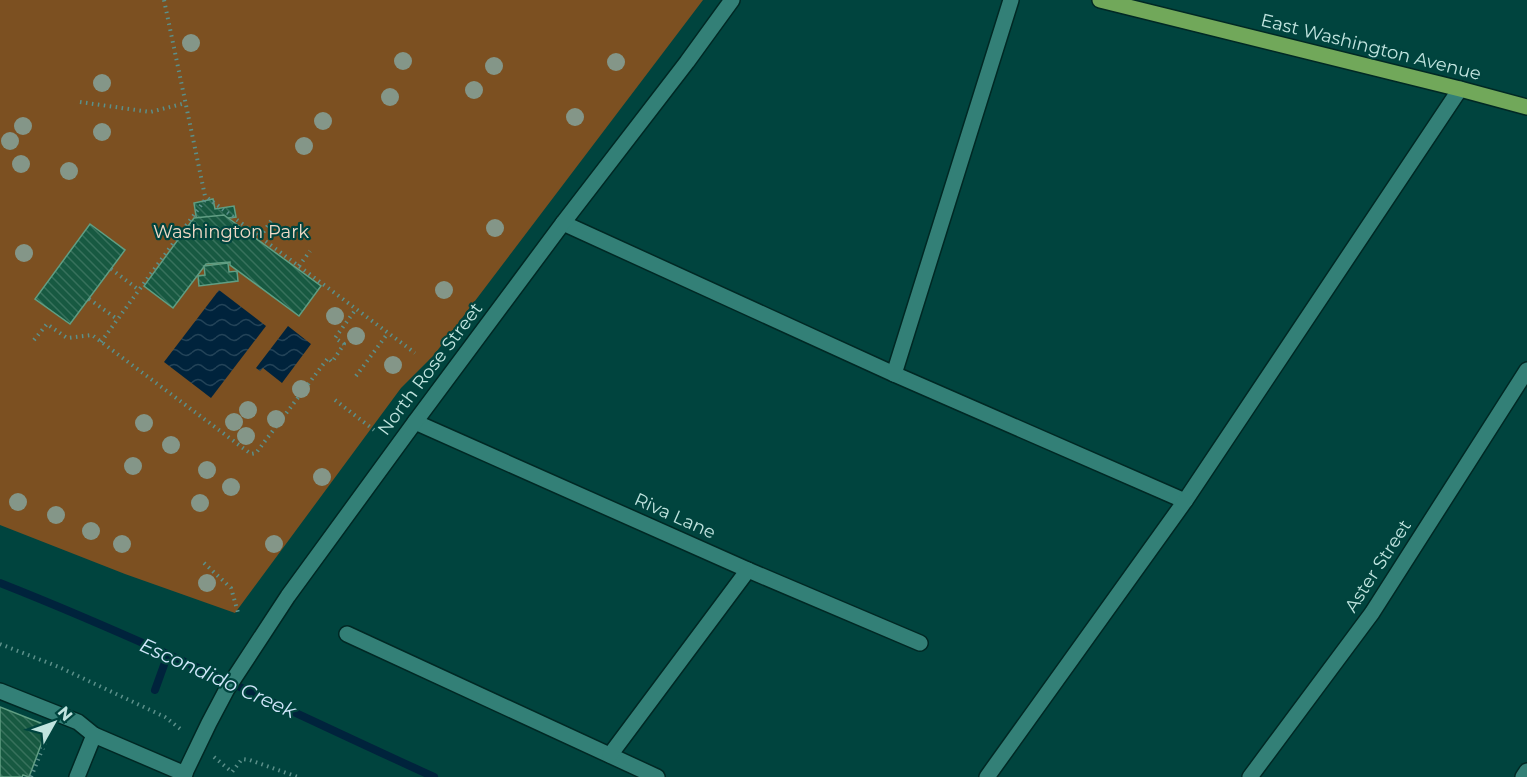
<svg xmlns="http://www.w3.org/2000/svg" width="1527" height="777" font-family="Montserrat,sans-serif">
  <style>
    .park { fill: #7c5021 }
    .water { fill: url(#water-waves) }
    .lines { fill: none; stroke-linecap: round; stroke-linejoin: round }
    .stream { stroke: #00233c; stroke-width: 8 }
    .building { fill: url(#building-back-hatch); stroke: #609e83; stroke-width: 1.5 }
    .minor-casing { stroke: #002824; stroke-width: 18 }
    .major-casing { stroke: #002824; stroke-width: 18 }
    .path { stroke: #5b908a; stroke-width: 4; stroke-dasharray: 1.5 4.5; stroke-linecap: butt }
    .minor { stroke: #338077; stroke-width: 15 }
    .major { stroke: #71a85a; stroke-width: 15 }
    .tree { fill: #849688 }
    .labels { text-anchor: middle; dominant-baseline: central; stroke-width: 4.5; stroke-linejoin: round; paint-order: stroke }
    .street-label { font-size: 18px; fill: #c0e4df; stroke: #00443e }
    .park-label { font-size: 18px; fill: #f0d9c5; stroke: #00443e }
    .water-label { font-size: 20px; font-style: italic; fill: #d0e7fb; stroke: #00443e }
  </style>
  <defs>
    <pattern id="water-waves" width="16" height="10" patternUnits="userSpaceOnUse" patternTransform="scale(1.5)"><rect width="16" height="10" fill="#00233c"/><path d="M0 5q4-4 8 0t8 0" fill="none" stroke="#234358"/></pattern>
    <pattern id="building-back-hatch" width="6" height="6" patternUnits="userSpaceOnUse" patternTransform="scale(1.5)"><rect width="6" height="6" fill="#175941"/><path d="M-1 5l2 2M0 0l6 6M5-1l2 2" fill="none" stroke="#37715c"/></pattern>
  </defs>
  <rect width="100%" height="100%" fill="#00443e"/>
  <polygon class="park" points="0,0 703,0 434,355 401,388 235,613 125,574 0,525"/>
  <g class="water">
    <polygon points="219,290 266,326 211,398 164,362"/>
    <polygon points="288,326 311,344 282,383 263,368 260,371 256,368"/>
  </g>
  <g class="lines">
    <g class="stream">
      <path d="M 0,583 C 147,641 290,711 434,777"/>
      <polyline points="155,690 168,654"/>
    </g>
  </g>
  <g class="building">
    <polygon points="213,199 215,209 234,206 236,217 197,222 194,203"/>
    <polygon points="224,215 321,286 299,316 230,265 230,262 206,264 173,308 144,286 194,218"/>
    <polygon points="90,224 125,250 70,324 35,299"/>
    <polygon points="228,263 229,272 237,271 238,281 199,286 198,276 205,275 204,266"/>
    <polygon points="0,707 48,726 29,777 23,775 22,777 0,777"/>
  </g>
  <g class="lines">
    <g class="minor-casing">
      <g id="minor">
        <polyline points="563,223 894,374 1185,501"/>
        <polyline points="894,374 1011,0"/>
        <polyline points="415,422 748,570 920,643"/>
        <polyline points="347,634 657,777"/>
        <polyline points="0,691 78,722 94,735"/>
        <polyline points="610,755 748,570"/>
        <polyline points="77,777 94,735 185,774"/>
        <polyline points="183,777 209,723 227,689 288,596 415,422 563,223 687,62 732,0"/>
        <polyline points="987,777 1185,501 1460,89"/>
        <polyline points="1250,777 1372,613 1527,370"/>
        <polyline points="1523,777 1527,771"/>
      </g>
    </g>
    <g class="major-casing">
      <polyline id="major" points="1100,0 1460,89 1527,107"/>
    </g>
    <g class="path">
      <polyline points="164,0 205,196 415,353"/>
      <polyline points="80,102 150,112 186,103"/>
      <polyline points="260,237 271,221"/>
      <polyline points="299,266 310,251"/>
      <polyline points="111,269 139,290"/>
      <polyline points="89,299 117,319"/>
      <polyline points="34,340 47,324 67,338 92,335 251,454 256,453 328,358 332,362 344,344 335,338 356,309"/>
      <polyline points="101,342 207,197"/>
      <polyline points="356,376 388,333"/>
      <polyline points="335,400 374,430"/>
      <polyline points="204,563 231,588 239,616"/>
      <polyline points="0,644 59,667 165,717 183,731"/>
      <polyline points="214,757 232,772 242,759 250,760 298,777"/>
      <polyline points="31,777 49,733"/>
    </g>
    <use href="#minor" class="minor"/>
    <use href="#major" class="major"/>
  </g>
  <g class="tree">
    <circle cx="191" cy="43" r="9"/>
    <circle cx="403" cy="61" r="9"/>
    <circle cx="616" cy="62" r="9"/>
    <circle cx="494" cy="66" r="9"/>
    <circle cx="102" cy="83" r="9"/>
    <circle cx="474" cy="90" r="9"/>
    <circle cx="390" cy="97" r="9"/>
    <circle cx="575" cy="117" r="9"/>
    <circle cx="323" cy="121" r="9"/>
    <circle cx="23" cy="126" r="9"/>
    <circle cx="102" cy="132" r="9"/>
    <circle cx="10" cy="141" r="9"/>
    <circle cx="304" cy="146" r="9"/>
    <circle cx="21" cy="164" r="9"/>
    <circle cx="69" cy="171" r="9"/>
    <circle cx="495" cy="228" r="9"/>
    <circle cx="24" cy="253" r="9"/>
    <circle cx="444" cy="290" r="9"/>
    <circle cx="335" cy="316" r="9"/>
    <circle cx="356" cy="336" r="9"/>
    <circle cx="393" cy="365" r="9"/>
    <circle cx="301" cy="389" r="9"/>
    <circle cx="248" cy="410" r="9"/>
    <circle cx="276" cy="419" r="9"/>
    <circle cx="234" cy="422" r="9"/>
    <circle cx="144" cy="423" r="9"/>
    <circle cx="246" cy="436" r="9"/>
    <circle cx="171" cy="445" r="9"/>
    <circle cx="133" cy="466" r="9"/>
    <circle cx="207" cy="470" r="9"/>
    <circle cx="322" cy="477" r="9"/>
    <circle cx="231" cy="487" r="9"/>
    <circle cx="18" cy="502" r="9"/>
    <circle cx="200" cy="503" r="9"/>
    <circle cx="56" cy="515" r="9"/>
    <circle cx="91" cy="531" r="9"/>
    <circle cx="122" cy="544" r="9"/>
    <circle cx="274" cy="544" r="9"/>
    <circle cx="207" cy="583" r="9"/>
  </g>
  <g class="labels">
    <g class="street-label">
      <text transform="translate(1371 47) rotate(14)">East Washington Avenue</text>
      <text transform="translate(430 369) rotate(-53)">North Rose Street</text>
      <text transform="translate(675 516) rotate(24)">Riva Lane</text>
      <text transform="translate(1378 566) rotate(-57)">Aster Street</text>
    </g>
    <g class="park-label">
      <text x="231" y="232">Washington Park</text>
    </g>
    <g class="water-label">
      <text transform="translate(218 678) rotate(24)">Escondido Creek</text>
    </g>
  </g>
  <g transform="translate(54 723) rotate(50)" stroke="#00443e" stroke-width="4.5" paint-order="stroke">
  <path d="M0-4.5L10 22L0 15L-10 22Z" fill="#c0e4df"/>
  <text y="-9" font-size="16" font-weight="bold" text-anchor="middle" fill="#c0e4df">N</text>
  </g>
</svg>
